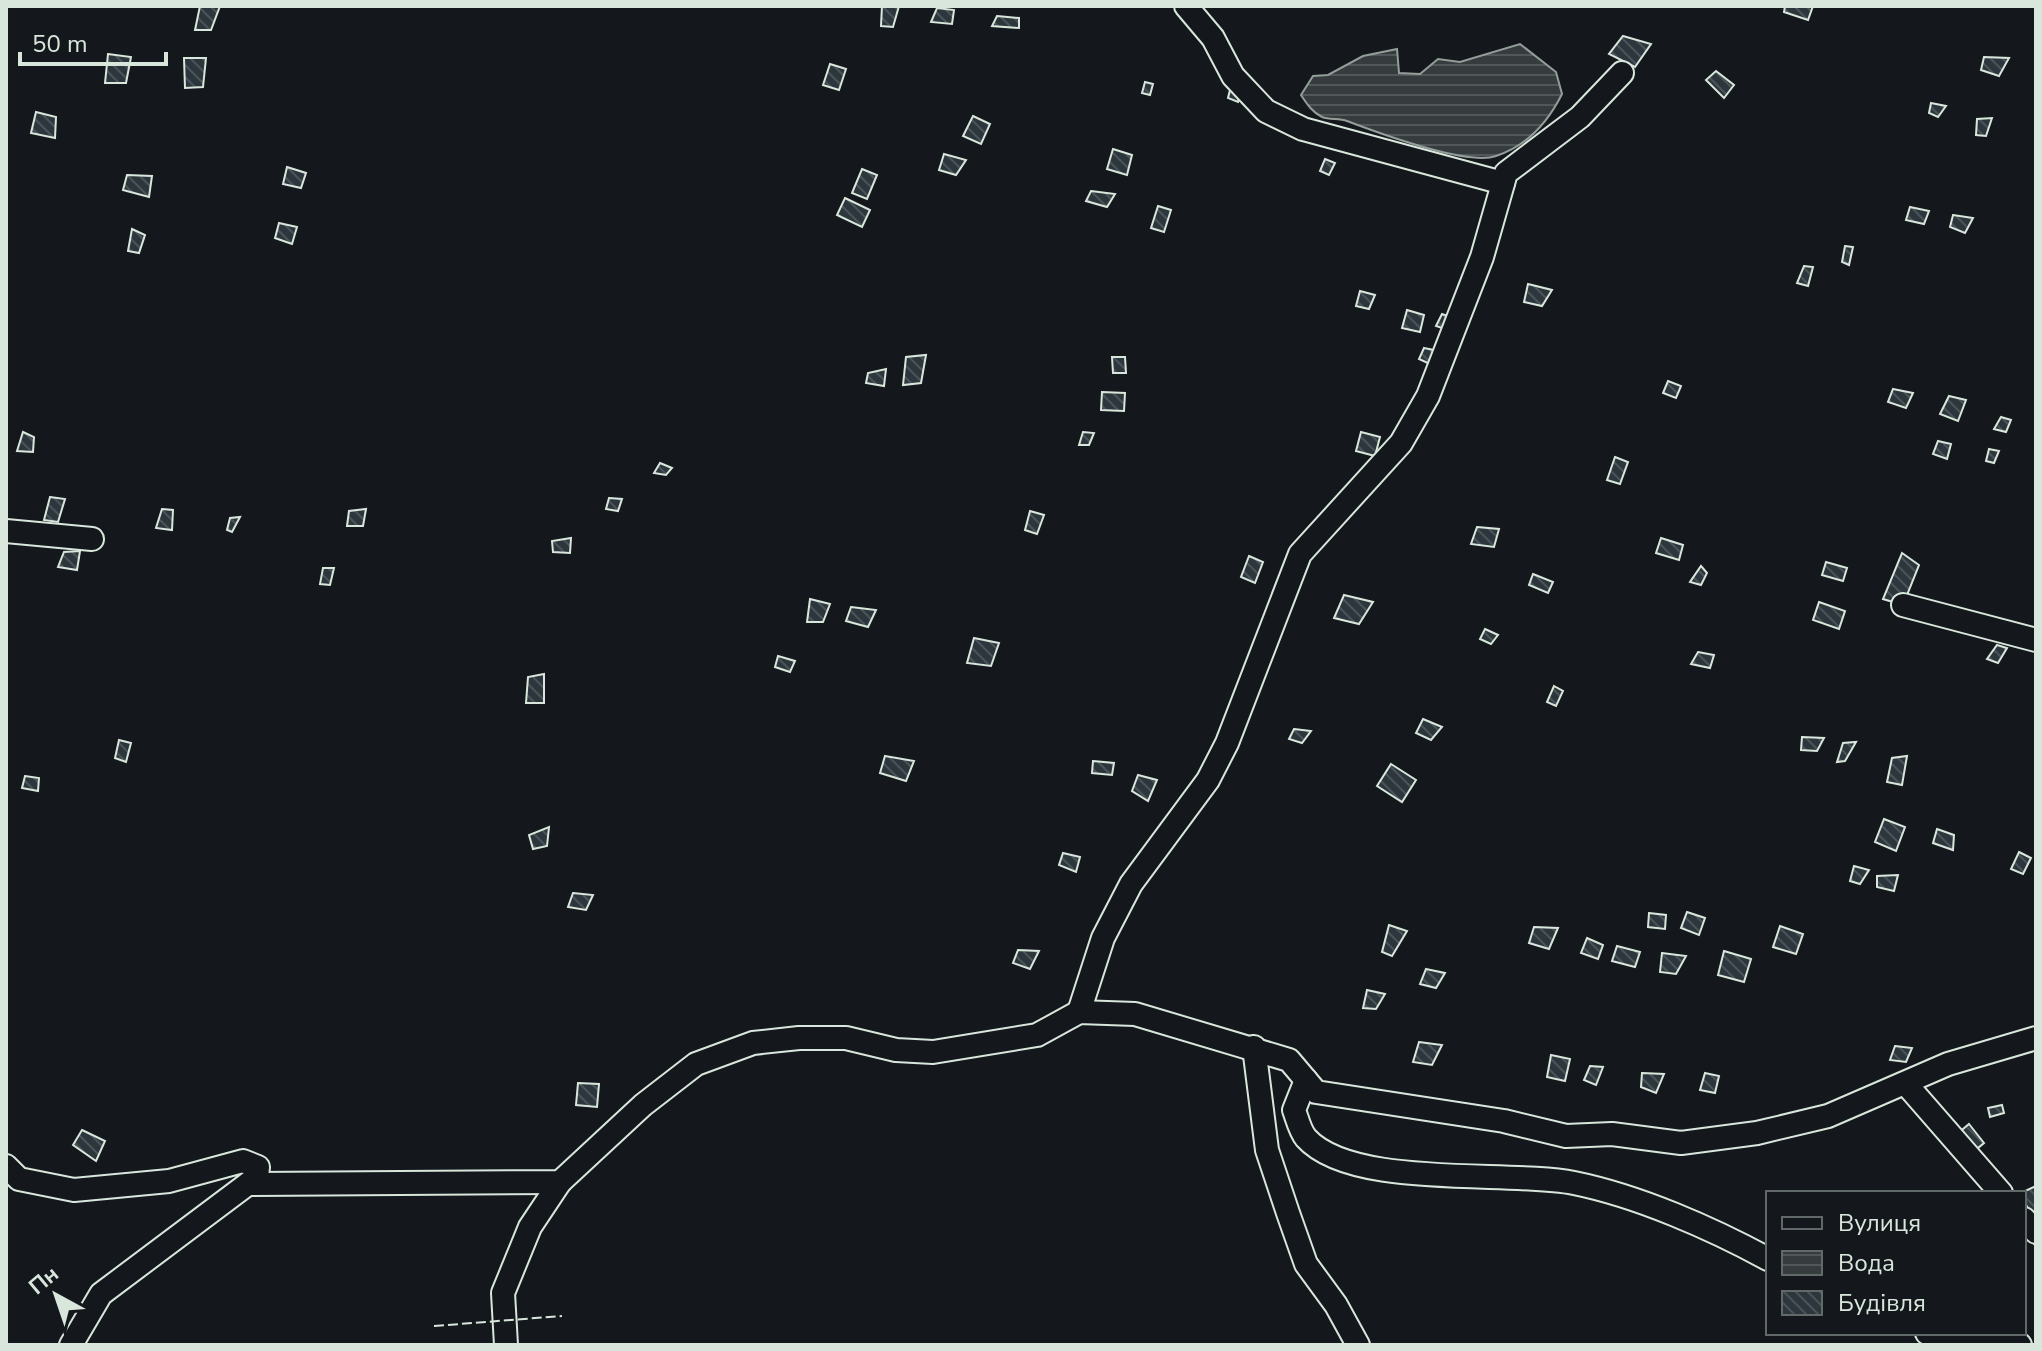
<svg xmlns="http://www.w3.org/2000/svg" width="2042" height="1351" font-family="'Nunito Sans',sans-serif">
  <style>
    .water { fill: url(#water-rules); stroke: #939e99; stroke-width: 2 }
    .building { fill: url(#building-back-hatch); stroke: #d8e6dc; stroke-width: 2 }
    .lines { fill: none; stroke-linecap: round; stroke-linejoin: round }
    .minor-casing { stroke: #d8e6dc; stroke-width: 26 }
    .minor { stroke: #14181c; stroke-width: 22 }
    .fence { stroke: #d8e6dc; stroke-width: 2; stroke-dasharray: 10 4; stroke-linecap: butt }
  </style>
  <defs>
    <pattern id="water-rules" width="6" height="5" patternUnits="userSpaceOnUse" patternTransform="scale(2)"><rect width="6" height="5" fill="#363b3e"/><path d="M0 2.5h6" fill="none" stroke="#525759"/></pattern>
    <pattern id="building-back-hatch" width="6" height="6" patternUnits="userSpaceOnUse" patternTransform="scale(2)"><rect width="6" height="6" fill="#2c363c"/><path d="M-1 5l2 2M0 0l6 6M5-1l2 2" fill="none" stroke="#4a5358"/></pattern>
  </defs>
  <rect width="100%" height="100%" fill="#14181c"/>
  <path class="water" d="M 1520,44 L 1556,72 L 1562,94 C 1548,122 1527,146 1496,156 C 1467,166 1376,132 1347,121 C 1339,118 1330,120 1322,117 C 1312,112 1307,104 1301,95 L 1313,76 L 1328,75 L 1363,56 L 1397,49 L 1399,73 L 1420,74 L 1438,59 L 1460,62 Z"/>
  <g class="building">
    <polygon points="200,6 220,6 211,30 195,30"/>
    <polygon points="882,6 899,6 893,27 881,26"/>
    <polygon points="1785,6 1813,6 1808,20 1784,12"/>
    <polygon points="937,8 954,10 952,24 931,22"/>
    <polygon points="997,16 1019,18 1019,28 992,26"/>
    <polygon points="1623,36 1651,44 1635,67 1609,54"/>
    <polygon points="108,54 131,57 126,83 105,83"/>
    <polygon points="1984,57 2009,58 1999,76 1981,70"/>
    <polygon points="184,58 206,58 203,87 185,88"/>
    <polygon points="830,64 846,69 839,90 823,85"/>
    <polygon points="1716,71 1734,85 1724,98 1706,80"/>
    <polygon points="1145,82 1153,84 1150,95 1142,93"/>
    <polygon points="1231,86 1242,88 1238,102 1228,98"/>
    <polygon points="1931,103 1946,106 1938,117 1929,113"/>
    <polygon points="36,112 56,117 55,138 31,133"/>
    <polygon points="973,116 990,124 981,144 963,136"/>
    <polygon points="1992,118 1986,136 1976,135 1977,119"/>
    <polygon points="1113,149 1132,155 1127,175 1107,169"/>
    <polygon points="944,154 966,160 956,175 939,170"/>
    <polygon points="1325,159 1335,163 1329,175 1320,171"/>
    <polygon points="287,167 306,173 301,188 283,184"/>
    <polygon points="862,169 877,175 867,199 852,193"/>
    <polygon points="127,175 152,176 149,197 123,190"/>
    <polygon points="1091,191 1115,194 1107,207 1086,201"/>
    <polygon points="845,198 870,210 862,227 837,215"/>
    <polygon points="1158,206 1171,210 1164,232 1151,228"/>
    <polygon points="1910,207 1929,211 1924,224 1906,220"/>
    <polygon points="1953,215 1973,218 1965,233 1950,227"/>
    <polygon points="279,223 297,227 292,244 275,238"/>
    <polygon points="132,229 145,235 139,253 128,251"/>
    <polygon points="1845,246 1853,247 1849,265 1842,262"/>
    <polygon points="1804,266 1813,267 1808,286 1797,283"/>
    <polygon points="1528,284 1552,290 1542,306 1524,302"/>
    <polygon points="1360,291 1375,295 1369,309 1356,306"/>
    <polygon points="1407,310 1424,315 1420,332 1402,328"/>
    <polygon points="1442,314 1453,318 1448,330 1436,326"/>
    <polygon points="1424,348 1439,351 1432,365 1419,359"/>
    <polygon points="926,355 921,383 903,385 906,357"/>
    <polygon points="1112,357 1125,357 1126,373 1113,373"/>
    <polygon points="886,369 884,386 866,383 868,373"/>
    <polygon points="1668,381 1681,386 1676,398 1663,393"/>
    <polygon points="1893,389 1913,393 1906,408 1888,402"/>
    <polygon points="1102,392 1125,393 1124,411 1101,410"/>
    <polygon points="1949,396 1966,400 1958,421 1940,414"/>
    <polygon points="2001,417 2011,420 2006,432 1994,429"/>
    <polygon points="23,432 34,437 33,452 17,451"/>
    <polygon points="1083,432 1094,433 1089,445 1079,445"/>
    <polygon points="1361,432 1380,437 1375,456 1356,451"/>
    <polygon points="1938,441 1951,444 1947,459 1933,454"/>
    <polygon points="1989,449 1999,451 1994,463 1986,461"/>
    <polygon points="1615,457 1628,462 1620,484 1607,480"/>
    <polygon points="660,463 672,468 666,475 654,473"/>
    <polygon points="50,497 65,499 58,522 44,520"/>
    <polygon points="609,498 622,499 618,511 606,509"/>
    <polygon points="162,509 173,510 172,530 156,528"/>
    <polygon points="366,509 363,526 347,526 349,511"/>
    <polygon points="1030,511 1044,515 1037,534 1025,530"/>
    <polygon points="240,517 232,532 227,530 230,518"/>
    <polygon points="1477,527 1499,529 1494,547 1471,544"/>
    <polygon points="571,538 570,553 553,552 552,541"/>
    <polygon points="1661,538 1683,545 1679,560 1656,553"/>
    <polygon points="80,551 77,570 58,567 64,552"/>
    <polygon points="1902,553 1919,565 1903,605 1883,599"/>
    <polygon points="1249,556 1263,562 1255,583 1241,577"/>
    <polygon points="1826,562 1847,568 1843,581 1822,575"/>
    <polygon points="1701,566 1707,573 1701,585 1690,582"/>
    <polygon points="323,568 334,568 330,585 320,584"/>
    <polygon points="1533,574 1553,582 1548,593 1529,585"/>
    <polygon points="1344,595 1373,602 1359,624 1334,618"/>
    <polygon points="810,599 830,604 823,622 807,622"/>
    <polygon points="1819,602 1845,611 1839,629 1813,620"/>
    <polygon points="851,607 876,610 868,627 846,621"/>
    <polygon points="1485,629 1498,635 1491,644 1480,639"/>
    <polygon points="974,638 999,643 991,666 967,663"/>
    <polygon points="1997,645 2007,648 1998,663 1987,659"/>
    <polygon points="1698,652 1714,655 1710,668 1691,664"/>
    <polygon points="778,656 795,661 790,672 775,667"/>
    <polygon points="544,674 544,703 526,703 528,677"/>
    <polygon points="1554,686 1563,691 1556,706 1547,702"/>
    <polygon points="1423,719 1442,727 1431,740 1416,733"/>
    <polygon points="1294,729 1311,731 1302,743 1289,739"/>
    <polygon points="1802,737 1824,738 1817,751 1801,750"/>
    <polygon points="119,740 131,743 126,762 115,758"/>
    <polygon points="1856,742 1845,761 1837,762 1843,743"/>
    <polygon points="885,756 914,761 906,781 880,773"/>
    <polygon points="1907,756 1902,785 1887,782 1892,758"/>
    <polygon points="1093,761 1114,763 1112,775 1092,773"/>
    <polygon points="1391,764 1416,780 1402,802 1377,786"/>
    <polygon points="1138,775 1157,780 1148,801 1132,791"/>
    <polygon points="25,776 39,778 38,791 22,788"/>
    <polygon points="1884,819 1905,827 1896,851 1875,842"/>
    <polygon points="549,827 547,846 533,849 529,835"/>
    <polygon points="1937,829 1954,835 1953,850 1933,843"/>
    <polygon points="2019,852 2031,858 2023,874 2011,869"/>
    <polygon points="1063,853 1080,857 1076,872 1059,865"/>
    <polygon points="1854,866 1869,870 1860,884 1850,881"/>
    <polygon points="1898,875 1894,891 1877,887 1877,876"/>
    <polygon points="573,893 593,895 586,910 568,907"/>
    <polygon points="1687,912 1705,918 1699,935 1681,928"/>
    <polygon points="1649,913 1666,915 1665,929 1648,927"/>
    <polygon points="1389,925 1407,931 1392,956 1382,952"/>
    <polygon points="1780,926 1803,934 1796,954 1773,947"/>
    <polygon points="1534,927 1558,928 1549,949 1529,943"/>
    <polygon points="1587,938 1603,945 1598,959 1581,953"/>
    <polygon points="1617,946 1640,952 1635,967 1612,961"/>
    <polygon points="1018,950 1039,951 1030,969 1013,963"/>
    <polygon points="1724,951 1751,959 1744,982 1718,975"/>
    <polygon points="1662,953 1686,956 1676,974 1660,972"/>
    <polygon points="1426,969 1445,973 1436,988 1420,984"/>
    <polygon points="1367,990 1385,994 1376,1009 1363,1008"/>
    <polygon points="1419,1042 1442,1045 1432,1065 1413,1062"/>
    <polygon points="1895,1046 1912,1048 1906,1062 1890,1060"/>
    <polygon points="1551,1055 1570,1059 1565,1081 1547,1077"/>
    <polygon points="1590,1066 1603,1067 1596,1085 1584,1080"/>
    <polygon points="1642,1073 1664,1074 1656,1093 1641,1087"/>
    <polygon points="1705,1073 1719,1076 1715,1093 1700,1090"/>
    <polygon points="578,1083 599,1084 597,1107 576,1105"/>
    <polygon points="2002,1105 2004,1113 1990,1117 1988,1108"/>
    <polygon points="1969,1124 1984,1143 1973,1152 1957,1134"/>
    <polygon points="82,1130 105,1141 96,1161 73,1145"/>
    <polygon points="2036,1186 2036,1211 2030,1214 2021,1193"/>
  </g>
  <g class="lines">
    <g class="minor-casing">
      <g id="minor">
        <polyline points="1186,6 1213,38 1233,76 1266,111 1303,129 1503,183"/>
        <polyline points="6,531 92,539"/>
        <polyline points="1903,605 2036,640"/>
        <polyline points="1079,1012 1103,938 1131,884 1208,780 1227,743 1300,554 1401,443 1428,396 1482,257 1506,173 1580,117 1622,73"/>
        <polyline points="1254,1047 1267,1150 1288,1213 1306,1264 1336,1305 1358,1345"/>
        <path d="M 1306,1080 L 1294,1110 C 1297,1118 1300,1131 1306,1138 C 1352,1189 1508,1170 1574,1183 C 1638,1196 1711,1228 1768,1259"/>
        <polyline points="1906,1084 2001,1193"/>
        <polyline points="6,1166 19,1179 74,1190 169,1181 243,1161 258,1167 257,1177 101,1294 71,1345"/>
        <polyline points="248,1184 560,1182 643,1105 696,1064 753,1043 799,1038 846,1038 896,1050 933,1052 1037,1035 1079,1012 1135,1014 1289,1060 1316,1092 1504,1121 1566,1136 1612,1134 1681,1143 1757,1133 1828,1116 1948,1064 2036,1038"/>
        <polyline points="2024,1219 2036,1232"/>
        <polyline points="1927,1333 1975,1342 2020,1345"/>
        <polyline points="506,1345 503,1293 530,1227 560,1182"/>
      </g>
    </g>
    <use href="#minor" class="minor"/>
    <polyline class="fence" points="434,1326 562,1316"/>
  </g>
  <rect width="2042" height="1351" fill="none" stroke="#d8e6dc" stroke-width="16"/>
  <rect x="1766" y="1191" width="260" height="144" fill="#14181c" stroke="#626a69" stroke-width="2"/>
  <rect x="1782" y="1217" width="40" height="12" fill="#14181c" stroke="#626a69" stroke-width="2"/>
  <text x="1838" y="1231" font-size="24" fill="#d8e6dc">Вулиця</text>
  <rect x="1782" y="1251" width="40" height="24" fill="url(#water-rules)" stroke="#626a69" stroke-width="2"/>
  <text x="1838" y="1271" font-size="24" fill="#d8e6dc">Вода</text>
  <rect x="1782" y="1291" width="40" height="24" fill="url(#building-back-hatch)" stroke="#626a69" stroke-width="2"/>
  <text x="1838" y="1311" font-size="24" fill="#d8e6dc">Будівля</text>
  <g transform="translate(56 1295) rotate(320)" stroke="#14181c" stroke-width="6" paint-order="stroke">
  <path d="M0-6L14 30L0 20L-14 30Z" fill="#d8e6dc"/>
  <text y="-12" font-size="22" font-weight="bold" text-anchor="middle" fill="#d8e6dc">Пн</text>
  </g>
  <path d="M20 52v12h146v-12" fill="none" stroke="#d8e6dc" stroke-width="4"/>
  <text x="32" y="52" font-size="24" fill="#d8e6dc" stroke="#14181c" stroke-width="6" paint-order="stroke">50 m</text>
</svg>
